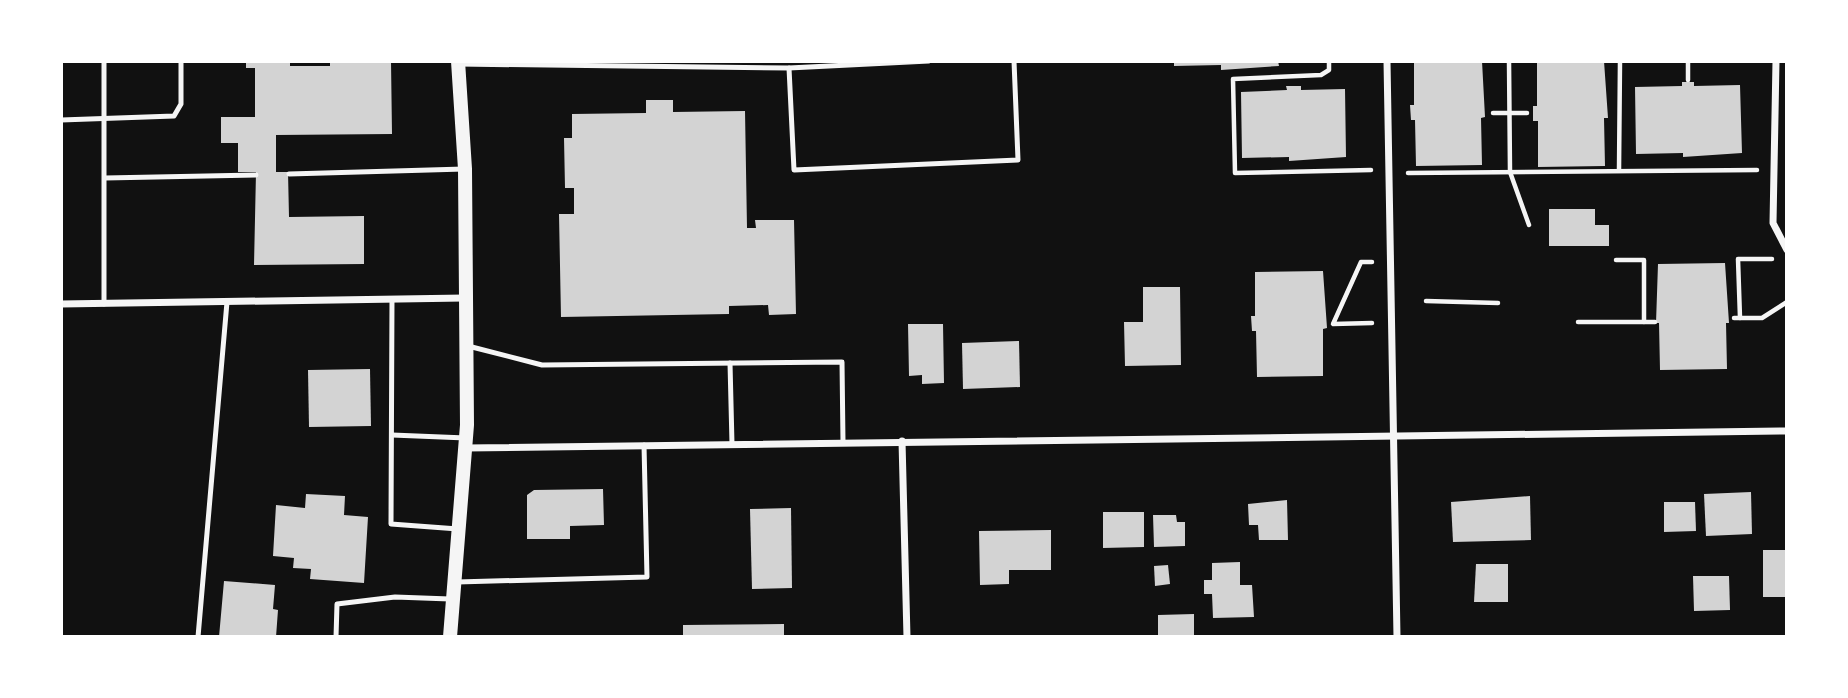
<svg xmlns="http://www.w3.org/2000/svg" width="1848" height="698" font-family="Signika,sans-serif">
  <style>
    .building { fill: #d3d3d3 }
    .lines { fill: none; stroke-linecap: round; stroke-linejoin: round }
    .path { stroke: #f5f5f5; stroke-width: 4.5 }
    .service { stroke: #f5f5f5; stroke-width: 5 }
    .minor { stroke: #f5f5f5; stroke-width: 7 }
    .secondary { stroke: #f5f5f5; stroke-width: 14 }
  </style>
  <rect width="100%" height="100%" fill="#111"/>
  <g class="building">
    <polygon points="246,61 290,61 290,66 330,66 330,61 391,61 392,134 276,135 276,172 288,172 289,217 364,216 364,264 254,265 256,172 238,172 238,143 221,143 221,117 255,117 255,68 246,68"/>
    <polygon points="1174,61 1278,61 1279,66 1221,70 1221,65 1174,66"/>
    <polygon points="1414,61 1482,61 1485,117 1481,118 1482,165 1416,166 1415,120 1411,120 1410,105 1414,105"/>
    <polygon points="1604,61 1608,118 1604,118 1605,166 1538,167 1538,121 1533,121 1533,106 1537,106 1537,62"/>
    <polygon points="1682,82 1694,82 1694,86 1740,85 1742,153 1683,157 1683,153 1636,154 1635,87 1682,86"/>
    <polygon points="1286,86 1301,86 1301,90 1345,89 1346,157 1289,161 1289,157 1242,158 1241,92 1287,90"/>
    <polygon points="646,100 673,100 673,112 745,111 747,228 756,228 755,220 794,220 796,314 769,315 768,305 729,306 729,314 561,317 559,214 574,214 574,188 565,188 564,138 572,138 572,114 646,113"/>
    <polygon points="1549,209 1595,209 1595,225 1609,225 1609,246 1549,246"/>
    <polygon points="1725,263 1729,323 1726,323 1727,369 1660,370 1659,323 1656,323 1658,264"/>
    <polygon points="1323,271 1327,328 1323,329 1323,376 1257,377 1256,331 1252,331 1251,316 1255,316 1255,272"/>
    <polygon points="1143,287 1180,287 1181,365 1125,366 1124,322 1143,322"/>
    <polygon points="908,324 943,324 944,383 922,384 922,375 909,376"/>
    <polygon points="1019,341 1020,387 963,389 962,343"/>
    <polygon points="370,369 371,426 309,427 308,370"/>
    <polygon points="603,489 604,525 570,526 570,539 527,539 527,495 534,490"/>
    <polygon points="1751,492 1752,534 1706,536 1704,494"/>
    <polygon points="306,494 345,496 344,515 368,517 364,583 310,579 311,569 293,568 294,558 273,556 276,505 305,508"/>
    <polygon points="1530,496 1531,540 1453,542 1451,502"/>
    <polygon points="1287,500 1288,540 1259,540 1258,525 1249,525 1248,504"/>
    <polygon points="1664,502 1695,502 1696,531 1664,532"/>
    <polygon points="791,508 792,588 752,589 750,509"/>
    <polygon points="1103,512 1144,512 1144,547 1103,548"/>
    <polygon points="1153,515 1176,515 1177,522 1185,522 1185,546 1154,547"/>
    <polygon points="1051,530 1051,570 1009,570 1009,584 980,585 979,531"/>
    <rect x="1763" y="550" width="24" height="47"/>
    <polygon points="1240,562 1240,585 1252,585 1254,617 1213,618 1212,594 1204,594 1204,580 1212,580 1212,563"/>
    <polygon points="1476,564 1508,564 1508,602 1474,602"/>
    <polygon points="1168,565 1170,584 1155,586 1154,566"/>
    <polygon points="1693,576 1729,576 1730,610 1694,611"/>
    <polygon points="224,581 275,585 273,609 278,610 276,637 219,637"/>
    <polygon points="1194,614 1194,637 1158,637 1158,615"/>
    <polygon points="784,624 784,637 683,637 683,625"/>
  </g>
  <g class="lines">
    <g class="path">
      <polyline points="1329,61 1329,70 1321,75 1233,79 1235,173 1371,170"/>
      <polyline points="1509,61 1510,172 1529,225"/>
      <polyline points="1688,80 1688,61"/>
      <polyline points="1493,113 1527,113"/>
      <polyline points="1619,170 1620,61"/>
      <polyline points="1408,173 1757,170"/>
      <polyline points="1616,260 1644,260 1644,322"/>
      <polyline points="1372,262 1361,262 1333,324 1372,323"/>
      <polyline points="1426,301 1498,303"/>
      <polyline points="1734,318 1762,318 1787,302"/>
      <polyline points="1740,318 1738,259 1772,259"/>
      <polyline points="1578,322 1655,322"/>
    </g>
    <g class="service">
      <polyline points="104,61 104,304"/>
      <polyline points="458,64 789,68 929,61"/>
      <polyline points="789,68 794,170 1018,160 1014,61"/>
      <polyline points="61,120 174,116 181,104 181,61"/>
      <polyline points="289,174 464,169"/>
      <polyline points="105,178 256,175"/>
      <polyline points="392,299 391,524 458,529"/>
      <polyline points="468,346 542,365 842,362 843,442"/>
      <polyline points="730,363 732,444"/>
      <polyline points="392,435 466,438"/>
      <polyline points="457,582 647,577 644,445"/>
      <polyline points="198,637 227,302"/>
      <polyline points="336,637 337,604 395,597 450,599"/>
    </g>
    <g class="minor">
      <polyline points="1387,61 1397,637"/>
      <polyline points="1776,61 1773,223 1787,250"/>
      <polyline points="61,304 464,298"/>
      <polyline points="902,441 907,637"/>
      <polyline points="466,448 1787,431"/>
    </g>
    <polyline class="secondary" points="450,637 467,425 465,169 458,61"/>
  </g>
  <rect width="1848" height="698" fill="none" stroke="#ffffff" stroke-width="126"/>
</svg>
